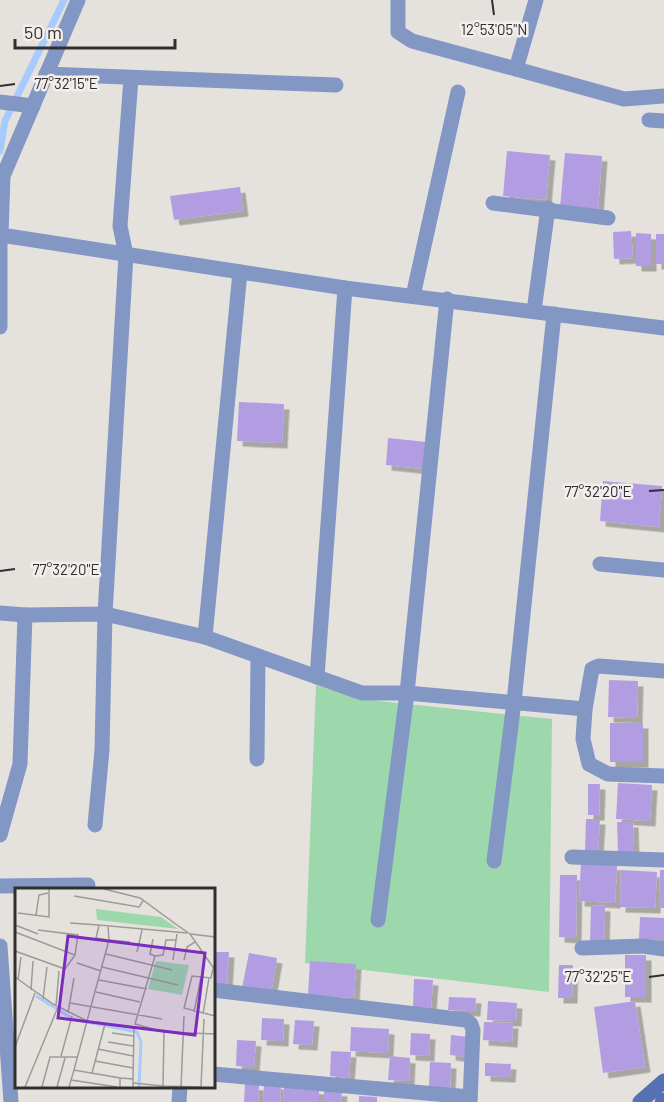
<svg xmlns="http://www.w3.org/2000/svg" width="664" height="1102" font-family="Barlow,sans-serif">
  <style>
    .green { fill: #9cd8ab }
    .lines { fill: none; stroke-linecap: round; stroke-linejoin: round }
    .stream { stroke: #a7cbfe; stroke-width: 7 }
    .building { fill: #b29ce2; filter: url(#shadow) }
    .minor { stroke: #8397c5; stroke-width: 15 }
    .secondary { stroke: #5571b4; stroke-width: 15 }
    .ticks { fill: none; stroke: #312f2e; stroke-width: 2 }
    .inset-river { fill: none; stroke: #a7cbfe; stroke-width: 3 }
    .inset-road { fill: none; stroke: #9d9a98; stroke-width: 1.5 }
    .view { fill: #7b2cbf; fill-opacity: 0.15; stroke: #7b2cbf; stroke-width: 3 }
    .inset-edge { fill: none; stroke: #312f2e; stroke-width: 3 }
    .ticks-label { font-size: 15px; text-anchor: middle; fill: #312f2e; stroke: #f2efec; stroke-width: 5; stroke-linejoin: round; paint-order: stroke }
  </style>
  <defs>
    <filter id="shadow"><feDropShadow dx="5.5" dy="5.5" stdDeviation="0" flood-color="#0004"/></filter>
  </defs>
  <rect width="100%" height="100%" fill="#e5e2de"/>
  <polygon class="green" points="316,685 360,699 552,719 549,992 305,963"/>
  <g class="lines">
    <polyline class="stream" points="0,151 5,121 64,0"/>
  </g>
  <g class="building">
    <polygon points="507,151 550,155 546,200 503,196"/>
    <polygon points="565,153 602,156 598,210 560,207"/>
    <polygon points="240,187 243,211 174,220 170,196"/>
    <polygon points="631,231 633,258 614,259 613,232"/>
    <polygon points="636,233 651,234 651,266 636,266"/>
    <rect x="656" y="234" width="8" height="30"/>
    <polygon points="239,402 284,404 282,443 237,441"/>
    <polygon points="388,438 427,442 424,469 386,465"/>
    <polygon points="603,481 662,486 659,527 600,521"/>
    <polygon points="609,680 638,681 637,718 608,717"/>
    <rect x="610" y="723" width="33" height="39"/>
    <polygon points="618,783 652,785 650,821 616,819"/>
    <polygon points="588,784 600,784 599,815 588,815"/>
    <polygon points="586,819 600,819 598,851 585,851"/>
    <polygon points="617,822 633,822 634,852 618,852"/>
    <polygon points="581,863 617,865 615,903 579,901"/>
    <polygon points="621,870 657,872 655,908 620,907"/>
    <polygon points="660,870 664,870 664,908 659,908"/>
    <polygon points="560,875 577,875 576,938 559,937"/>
    <polygon points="591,905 605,906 604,942 590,942"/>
    <polygon points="640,917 664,918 664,940 639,939"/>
    <polygon points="216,952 229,952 227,986 214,985"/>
    <polygon points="249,953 277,958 271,993 242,988"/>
    <rect x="625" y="955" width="21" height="42"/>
    <polygon points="310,961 356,964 354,998 308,995"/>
    <polygon points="559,965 573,965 572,998 558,998"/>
    <polygon points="414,979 433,980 431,1008 413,1007"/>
    <polygon points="449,997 476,998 475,1011 448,1010"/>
    <polygon points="488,1001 517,1003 516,1021 487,1020"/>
    <polygon points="635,1001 645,1067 603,1073 594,1007"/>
    <polygon points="262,1018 284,1019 283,1041 261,1040"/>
    <polygon points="295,1020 314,1021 312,1045 293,1044"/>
    <polygon points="484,1022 513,1023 512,1042 483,1040"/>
    <polygon points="351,1027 389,1029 388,1053 350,1051"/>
    <polygon points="411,1033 430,1034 429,1056 410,1055"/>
    <polygon points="451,1035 468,1037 466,1057 450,1055"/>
    <polygon points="237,1040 256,1041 254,1067 236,1066"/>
    <polygon points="331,1051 351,1052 349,1078 330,1076"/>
    <polygon points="390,1056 410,1058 409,1081 388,1080"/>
    <polygon points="430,1062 451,1063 450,1088 429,1087"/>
    <polygon points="485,1063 511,1064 510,1077 485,1076"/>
    <polygon points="264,1083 281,1084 280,1102 263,1102"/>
    <polygon points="245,1084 259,1085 258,1102 244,1102"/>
    <polygon points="284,1087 319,1089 319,1102 283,1102"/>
    <polygon points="324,1090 342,1091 341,1102 324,1102"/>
    <polygon points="359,1096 377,1097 377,1102 359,1102"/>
  </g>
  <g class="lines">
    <g class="minor">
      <polyline points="78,0 3,176 1,235 345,288 664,328"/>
      <polyline points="398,0 398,32 412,41 516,69 536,0"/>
      <polyline points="516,69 624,99 664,96"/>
      <polyline points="46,74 336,85"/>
      <polyline points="0,102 33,106"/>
      <polyline points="649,120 664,121"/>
      <polyline points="493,203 608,218"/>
      <polyline points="0,235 0,327"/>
      <polyline points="413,296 458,92"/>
      <polyline points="534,311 548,208"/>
      <polyline points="600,564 664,570"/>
      <polyline points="0,613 25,615"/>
      <polyline points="205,637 240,272"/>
      <polyline points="317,677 345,288"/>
      <polyline points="585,709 592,669 599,666 664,671"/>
      <polyline points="257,759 258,656"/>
      <polyline points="95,825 102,750 105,614 126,255 120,226 131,78"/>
      <polyline points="0,835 20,764 25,615 105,614 205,637 362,693 407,693 585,709 583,739 589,764 608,774 664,776"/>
      <polyline points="572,857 664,860"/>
      <polyline points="494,861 514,702 554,314"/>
      <polyline points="0,886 88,885"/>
      <polyline points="378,920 407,693 447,299"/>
      <polyline points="0,946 11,1102"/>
      <polyline points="582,948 643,946 664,949"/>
      <polyline points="213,990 466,1020 471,1024 473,1030 470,1102"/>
      <polyline points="213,1074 470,1097"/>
      <polyline points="179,1102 180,1086"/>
    </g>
    <g class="secondary">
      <polyline points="640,1102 664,1081"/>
      <polyline points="662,1102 664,1100"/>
    </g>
  </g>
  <path class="ticks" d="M 492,0 L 494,15M 0,86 L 15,84M 649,491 L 664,490M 0,571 L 15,569M 649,977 L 664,975"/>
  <g transform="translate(15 888)">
    <rect width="200" height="200" fill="#e5e2de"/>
    <path d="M 81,21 L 146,29 L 163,41 L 82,32 ZM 141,73 L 174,77 L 167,107 L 133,101 Z" fill="#9cd8ab"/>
    <path class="inset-river" d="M 21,108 L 58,131 L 122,144 L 126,154 L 124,199"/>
    <path class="inset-road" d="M 89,1 L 125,10 L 162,37 L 175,46 L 200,82M 59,8 L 124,19 L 128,13M 3,25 L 34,29 L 34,1M 21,27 L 24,7 L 33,5M 55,35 L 84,37M 0,37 L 23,46M 93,38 L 94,52 L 115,54M 23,42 L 63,47 L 60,67M 0,44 L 60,67 L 50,81 L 0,63M 176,46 L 200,49M 138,51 L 135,66 L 140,68M 161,52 L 151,52 L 148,67 L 140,68 L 120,136 L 149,144 L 200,146M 122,64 L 127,42M 91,66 L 157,82M 158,72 L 162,46M 169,72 L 172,59 L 180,54M 62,75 L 86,83M 87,79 L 163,97M 198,81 L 196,90 L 177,88 L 169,120 L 200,128M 0,89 L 38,116 L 72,133 L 94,52 L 81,50 L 84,37 L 172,45M 3,92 L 6,69M 84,92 L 132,101M 16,102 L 18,73M 81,104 L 125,114M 28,111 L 32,79M 55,115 L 147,131M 41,118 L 44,83M 179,124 L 186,89M 53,125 L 59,90M 188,126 L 194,90M 149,144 L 148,198 L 185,199M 97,145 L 119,148M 93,154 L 118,158M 0,159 L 20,105M 83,161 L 118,168M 46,168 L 57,128M 80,173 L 118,180M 59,182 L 72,133 L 119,140 L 118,191M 77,185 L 90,136M 105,190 L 118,191 L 118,199M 56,192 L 102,199M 118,195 L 148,198M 10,199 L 43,119M 27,199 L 35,169 L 62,169M 42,199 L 50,170M 54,199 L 59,182 L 105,190 L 105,199M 166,199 L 169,128M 186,199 L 189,131"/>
    <path class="view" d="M 53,48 L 190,65 L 180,147 L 43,130 Z"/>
    <rect width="200" height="200" class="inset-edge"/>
  </g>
  <g class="ticks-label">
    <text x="494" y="35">12°53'05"N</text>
    <text x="66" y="89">77°32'15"E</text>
    <text x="598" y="497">77°32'20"E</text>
    <text x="66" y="575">77°32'20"E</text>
    <text x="598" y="982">77°32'25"E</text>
  </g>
  <path d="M15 39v9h160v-9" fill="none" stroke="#312f2e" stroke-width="3"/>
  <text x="24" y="39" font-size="18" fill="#312f2e" stroke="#f2efec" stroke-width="4.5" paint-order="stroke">50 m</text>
</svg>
